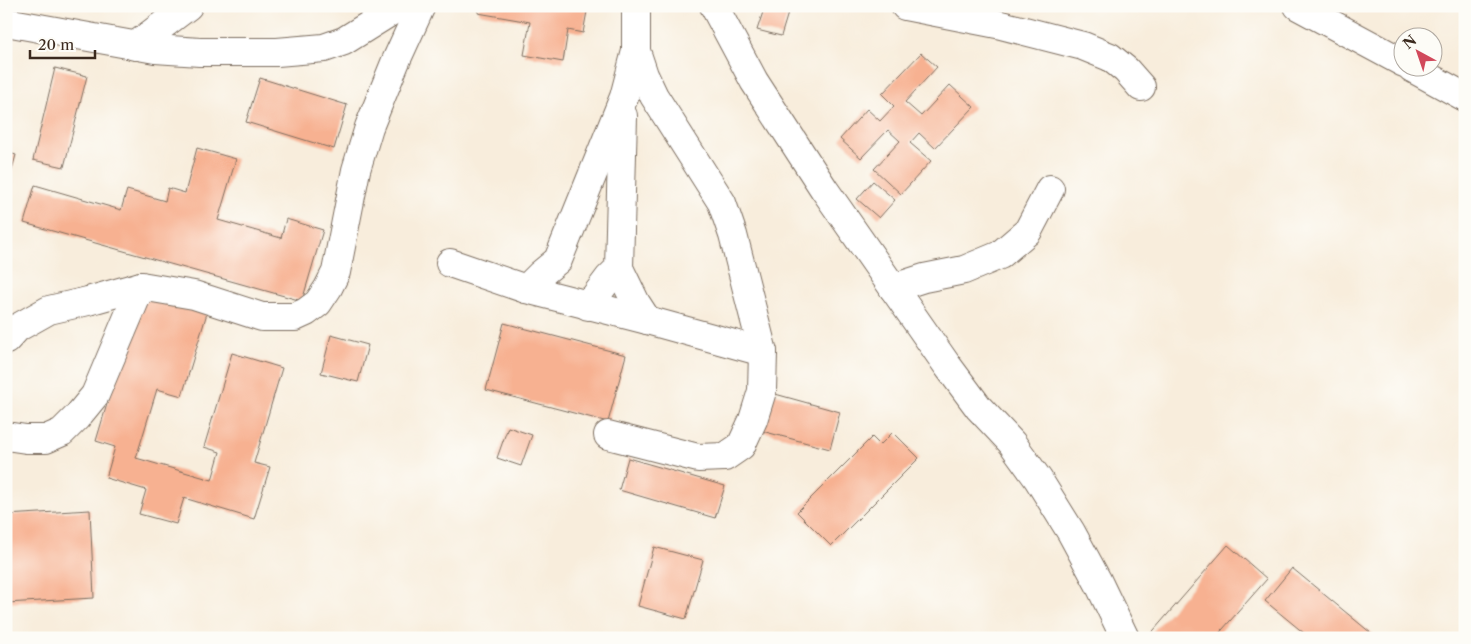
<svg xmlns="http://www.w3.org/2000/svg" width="1471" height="644" font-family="'Libre Caslon Text',serif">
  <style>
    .building { fill: #f7b191 }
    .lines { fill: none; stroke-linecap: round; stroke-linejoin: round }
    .minor-casing { stroke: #7d6e60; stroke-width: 30 }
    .minor { stroke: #fff; stroke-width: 28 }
  </style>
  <rect width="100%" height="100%" fill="#fdfcf7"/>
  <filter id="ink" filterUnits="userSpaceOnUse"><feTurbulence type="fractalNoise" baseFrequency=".02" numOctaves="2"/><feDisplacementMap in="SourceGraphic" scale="10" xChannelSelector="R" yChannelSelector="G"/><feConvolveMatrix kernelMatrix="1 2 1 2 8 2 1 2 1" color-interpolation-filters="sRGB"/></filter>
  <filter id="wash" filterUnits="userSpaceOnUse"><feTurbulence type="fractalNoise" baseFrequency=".0096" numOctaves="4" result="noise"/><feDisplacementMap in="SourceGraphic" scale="20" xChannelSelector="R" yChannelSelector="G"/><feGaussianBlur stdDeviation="1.12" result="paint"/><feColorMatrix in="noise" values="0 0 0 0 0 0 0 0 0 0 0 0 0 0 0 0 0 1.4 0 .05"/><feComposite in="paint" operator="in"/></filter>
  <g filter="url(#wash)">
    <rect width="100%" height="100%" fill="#f8eddc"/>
    <g id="blocks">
      <g class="building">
        <polygon points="479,6 588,6 583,33 568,30 563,62 524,55 530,22 478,13"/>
        <polygon points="765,6 788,13 781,36 757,30"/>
        <polygon points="921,53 937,67 905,102 921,116 950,85 974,107 935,148 919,133 910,143 931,161 901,194 874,169 900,141 888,130 861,158 840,139 867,109 880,121 894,106 882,94"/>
        <polygon points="55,68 87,76 64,167 33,160"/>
        <polygon points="260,78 347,105 334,149 246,122"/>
        <polygon points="197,148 236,159 218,220 281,238 286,219 323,230 302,301 24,223 35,185 121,210 127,190 165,201 168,188 185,193"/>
        <polygon points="6,152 16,155 7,187 6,187"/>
        <polygon points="873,181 895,200 879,218 857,199"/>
        <polygon points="140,293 207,313 182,396 157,389 136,458 212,480 220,452 204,447 232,353 282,368 254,463 270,467 254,519 184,498 176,524 139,514 146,490 106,478 115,447 96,441"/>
        <polygon points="504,323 626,355 608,422 486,390"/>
        <polygon points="331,335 368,345 358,382 321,373"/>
        <polygon points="768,392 840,412 830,449 758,430"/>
        <polygon points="508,427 532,435 521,466 497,458"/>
        <polygon points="893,432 919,458 831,546 797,512 872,437 880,445"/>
        <polygon points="628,458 725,486 715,518 619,490"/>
        <polygon points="90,510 94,598 6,603 6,515"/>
        <polygon points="1228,545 1267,579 1215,638 1147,638"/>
        <polygon points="654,547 703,560 686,619 638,606"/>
        <polygon points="1292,568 1377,638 1310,638 1265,601"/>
      </g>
    </g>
  </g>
  <g filter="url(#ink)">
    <use href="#blocks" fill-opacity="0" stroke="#7d6e60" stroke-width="1"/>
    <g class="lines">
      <g class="minor-casing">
        <g id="minor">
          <polyline points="714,6 754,81 824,189 947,365 979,408 1012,443 1038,479 1071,532 1098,582 1125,638"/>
          <polyline points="905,6 997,24 1083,46 1110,57 1126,70 1141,87"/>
          <polyline points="1298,6 1404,63"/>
          <polyline points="6,22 155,49 200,52 277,52 324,48 344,41 400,6"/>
          <polyline points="135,46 188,6"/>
          <polyline points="1412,68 1465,97"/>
          <polyline points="623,116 619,268 636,303 647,320"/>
          <polyline points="450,263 526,289 647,320 763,352"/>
          <polyline points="893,288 924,278 964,270 1000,255 1028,231 1050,189"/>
          <polyline points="526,289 541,274 558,260 624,97 636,51"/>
          <polyline points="588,306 609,278 619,268"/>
          <polyline points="6,340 17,328 49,310 88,301 141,286 194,295 262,317 295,317 306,312 318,303 328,288 336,272 356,170 369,127 395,63 421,6"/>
          <polyline points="608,435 698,458 725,457 741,446 753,420 762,391 763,352 733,235 722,203 654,96 644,75 636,51 636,6"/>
          <polyline points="6,436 26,439 46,439 62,432 77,417 95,395 141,286"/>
        </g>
      </g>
      <use href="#minor" class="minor"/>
    </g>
  </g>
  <rect width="1471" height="644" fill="none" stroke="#fdfcf7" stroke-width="25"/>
  <g transform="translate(1418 52) rotate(320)"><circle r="24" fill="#fdfcf7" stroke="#afa8a0"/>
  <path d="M0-4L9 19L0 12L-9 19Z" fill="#d1495b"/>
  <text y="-8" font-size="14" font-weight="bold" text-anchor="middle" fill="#3b2a1e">N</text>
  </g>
  <path d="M30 50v8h65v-8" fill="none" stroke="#3b2a1e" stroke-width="2.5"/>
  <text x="38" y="50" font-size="15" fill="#3b2a1e" stroke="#fdfcf7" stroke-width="4" paint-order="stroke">20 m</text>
</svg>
